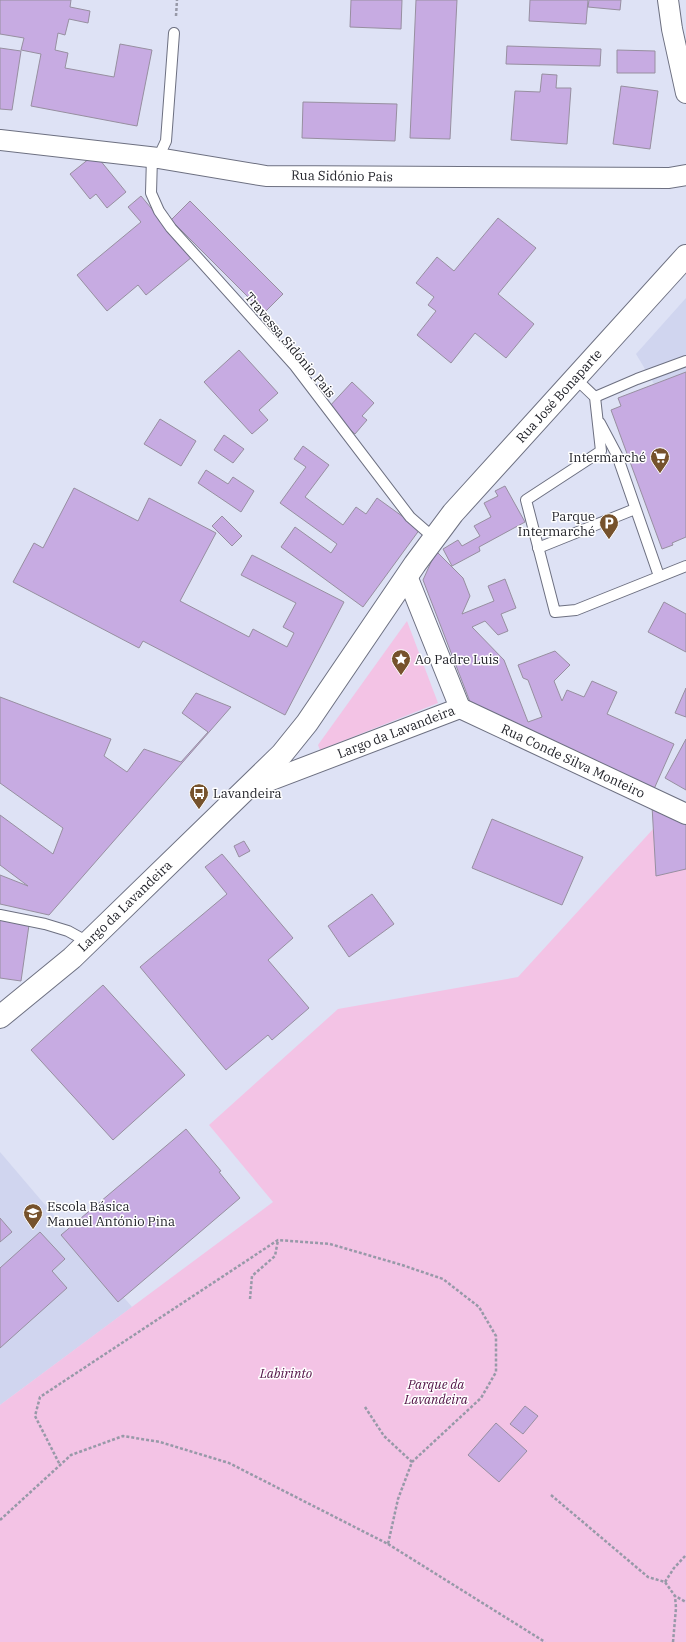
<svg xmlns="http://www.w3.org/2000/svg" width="686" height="1642" font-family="'IBM Plex Serif',serif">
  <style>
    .built { fill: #d0d5ef }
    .green { fill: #f3c3e5 }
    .building { fill: #c7abe2; stroke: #978fa0 }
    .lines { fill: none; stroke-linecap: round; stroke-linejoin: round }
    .service-casing { stroke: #6d7081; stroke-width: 12 }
    .minor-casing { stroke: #6d7081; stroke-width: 22 }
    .secondary-casing { stroke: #6d7081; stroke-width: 24 }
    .path { stroke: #9799a8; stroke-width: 2.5; stroke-dasharray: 3 2; stroke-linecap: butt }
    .service { stroke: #fff; stroke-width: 10 }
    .minor { stroke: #fff; stroke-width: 20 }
    .secondary { stroke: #fff; stroke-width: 22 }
    .labels { text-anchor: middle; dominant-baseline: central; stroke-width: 3; stroke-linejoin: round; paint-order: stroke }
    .street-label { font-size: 13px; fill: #22232a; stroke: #fff }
    .poi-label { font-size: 13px; fill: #22232a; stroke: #fff; text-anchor: start }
    .park-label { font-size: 13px; font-style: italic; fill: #501044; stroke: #fff }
  </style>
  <rect width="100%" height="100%" fill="#dee2f5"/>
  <g class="built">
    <polygon points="686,298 686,372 654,384 636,354"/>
    <polygon points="0,1152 132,1307 0,1405"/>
  </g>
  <g class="green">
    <polygon points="407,621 438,703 320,750 318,745"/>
    <polygon points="654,828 686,843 686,1642 0,1642 0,1405 273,1202 209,1125 338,1009 518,977"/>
  </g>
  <g class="building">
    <polygon points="0,0 71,0 70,7 90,11 88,23 69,19 65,35 58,33 55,50 68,53 65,68 114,77 120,44 152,50 137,126 31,106 41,54 21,50 24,38 0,34"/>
    <polygon points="351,0 402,0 401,29 350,27"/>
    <polygon points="416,0 457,0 450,139 410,138"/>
    <polygon points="530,0 588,0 586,24 529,21"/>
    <polygon points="589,0 621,0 620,10 588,7"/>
    <polygon points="507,46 601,49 600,66 506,64"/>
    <polygon points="0,48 21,51 12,110 0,109"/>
    <polygon points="617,50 655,51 655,73 617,73"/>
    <polygon points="542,74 557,75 556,88 571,88 567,144 511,140 515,91 540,92"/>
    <polygon points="621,86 658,91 650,149 613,144"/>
    <polygon points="303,102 397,104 395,141 302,138"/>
    <polygon points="95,154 126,192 107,208 96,194 90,199 70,174"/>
    <polygon points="141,196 192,257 146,295 138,285 107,311 77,275 141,222 128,207"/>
    <polygon points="190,201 283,294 264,313 171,220"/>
    <polygon points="498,218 536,248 498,294 534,324 506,358 475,333 451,363 417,335 436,311 428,305 434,297 416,283 437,257 454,271"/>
    <polygon points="239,350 278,393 259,410 268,420 252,434 204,382"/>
    <polygon points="686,372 686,537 672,543 673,545 662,549 611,410 621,406 618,398"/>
    <polygon points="352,382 374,403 362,416 367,420 355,434 328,408"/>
    <polygon points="160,419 196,441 181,466 144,444"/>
    <polygon points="224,435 244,449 233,463 214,450"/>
    <polygon points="303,446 329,465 305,497 343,525 356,507 366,514 377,498 420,529 363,607 281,547 295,527 331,553 337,544 280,503 306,467 294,459"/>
    <polygon points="206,470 228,484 233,477 254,491 241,512 198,483"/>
    <polygon points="505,486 525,522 479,547 480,551 452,566 443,549 458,540 462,546 480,536 474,526 491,517 484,503 498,496 495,491"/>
    <polygon points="74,488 138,521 149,498 216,533 180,601 249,637 253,629 287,647 294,633 283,627 296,603 241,575 252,555 344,602 285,715 143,641 139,648 13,582 34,543 43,548"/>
    <polygon points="222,516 242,536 232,546 212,526"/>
    <polygon points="436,551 463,578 470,596 462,614 494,601 488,586 505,579 516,608 501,614 508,631 498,635 485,621 472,627 504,660 528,722 542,717 528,680 523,678 518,665 555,651 570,665 554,681 562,701 567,690 584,697 592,681 617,692 607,714 674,744 654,789 472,707 423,580"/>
    <polygon points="664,602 686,614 686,652 648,632"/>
    <polygon points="686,688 686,717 675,713"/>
    <polygon points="196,693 231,707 49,915 0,904 0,875 28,886 0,865 0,815 53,854 63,828 0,783 0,697 111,739 104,756 127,772 144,749 181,762 208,732 182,713"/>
    <polygon points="686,739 686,790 665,778"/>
    <polygon points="652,806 686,822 686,869 656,876"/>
    <polygon points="492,819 583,857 562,905 472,868"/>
    <polygon points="244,841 250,851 239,857 234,846"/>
    <polygon points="222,854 293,938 268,960 309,1008 272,1040 268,1035 226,1070 140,967 227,894 205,867"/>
    <polygon points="372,894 394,924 349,957 328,926"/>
    <polygon points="0,920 29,925 21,981 0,978"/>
    <polygon points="103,985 185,1075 113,1140 31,1050"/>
    <polygon points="186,1129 221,1171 219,1172 240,1198 118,1302 61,1235"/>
    <polygon points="0,1218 12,1232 0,1242"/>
    <polygon points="40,1232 65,1259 52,1271 67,1288 0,1348 0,1268"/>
    <polygon points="525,1406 538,1416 523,1434 510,1424"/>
    <polygon points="496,1423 527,1451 499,1482 468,1455"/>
  </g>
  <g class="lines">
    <g class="service-casing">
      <g id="service">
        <polyline points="152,157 151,193 159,211 171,228 295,366 410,517 434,538"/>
        <polyline points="158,158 166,141 174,33"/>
        <polyline points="575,378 595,397 601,451 526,500 555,612 576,610 686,566"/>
        <polyline points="595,397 637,379 686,361"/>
        <polyline points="600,423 617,455 659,576"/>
        <polyline points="538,548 635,509"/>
        <polyline points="0,915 45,924 68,931 88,942"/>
      </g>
    </g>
    <g class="minor-casing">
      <g id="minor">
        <polyline points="668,0 672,29 686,93"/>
        <polyline points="0,140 158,158 266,176 669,178 686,175"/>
        <polyline points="407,576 460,708"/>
        <polyline points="460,708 686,814"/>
        <polyline points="245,790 460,708"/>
      </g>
    </g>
    <g class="secondary-casing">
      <polyline id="secondary" points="0,1017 72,958 282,754 307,723 415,564 453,513 686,256"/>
    </g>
    <g class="path">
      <polyline points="176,16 177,0"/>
      <polyline points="250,1299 252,1276 275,1256 278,1240"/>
      <polyline points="365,1407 384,1436 412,1462"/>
      <polyline points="551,1495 648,1577 665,1582 675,1596 686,1602"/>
      <polyline points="0,1520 71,1455 123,1436 160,1442 229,1463 388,1544 398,1499 412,1462 481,1398 496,1372 496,1336 479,1307 443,1279 402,1265 330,1244 278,1240 40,1397 35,1416 60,1465"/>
      <polyline points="388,1544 545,1642"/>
      <polyline points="665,1582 674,1568 686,1555"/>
      <polyline points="673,1642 676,1608 675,1596"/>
    </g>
    <use href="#service" class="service"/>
    <use href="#minor" class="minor"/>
    <use href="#secondary" class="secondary"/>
  </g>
  <defs>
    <g id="supermarket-pin" transform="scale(1)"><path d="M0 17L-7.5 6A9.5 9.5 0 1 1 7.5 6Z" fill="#76522c" stroke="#fff"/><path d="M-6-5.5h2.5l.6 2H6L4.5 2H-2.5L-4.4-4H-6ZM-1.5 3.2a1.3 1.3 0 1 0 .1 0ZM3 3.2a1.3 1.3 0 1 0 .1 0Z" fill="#fff"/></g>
    <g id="parking-pin" transform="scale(1)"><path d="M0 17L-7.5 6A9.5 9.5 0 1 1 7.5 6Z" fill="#76522c" stroke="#fff"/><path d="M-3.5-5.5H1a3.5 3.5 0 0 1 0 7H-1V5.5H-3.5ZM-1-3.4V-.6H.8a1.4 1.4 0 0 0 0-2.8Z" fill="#fff"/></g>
    <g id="sight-pin" transform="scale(1)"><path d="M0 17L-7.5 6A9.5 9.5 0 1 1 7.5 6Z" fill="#76522c" stroke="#fff"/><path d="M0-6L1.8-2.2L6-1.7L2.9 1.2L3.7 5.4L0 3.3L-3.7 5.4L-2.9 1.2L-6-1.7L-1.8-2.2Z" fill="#fff"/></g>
    <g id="bus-pin" transform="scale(1)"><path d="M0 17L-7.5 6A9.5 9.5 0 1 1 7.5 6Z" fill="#76522c" stroke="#fff"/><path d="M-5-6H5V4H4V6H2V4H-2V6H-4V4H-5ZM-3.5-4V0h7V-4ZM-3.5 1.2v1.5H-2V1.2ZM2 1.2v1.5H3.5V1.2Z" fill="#fff"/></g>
    <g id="school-pin" transform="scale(1)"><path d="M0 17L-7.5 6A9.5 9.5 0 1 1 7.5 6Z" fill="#76522c" stroke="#fff"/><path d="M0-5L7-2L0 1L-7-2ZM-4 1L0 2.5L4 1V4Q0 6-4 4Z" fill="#fff"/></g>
  </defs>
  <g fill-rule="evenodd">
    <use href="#supermarket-pin" x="660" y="457"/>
    <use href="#parking-pin" x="609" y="523"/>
    <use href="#sight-pin" x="401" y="659"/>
    <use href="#bus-pin" x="199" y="793"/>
    <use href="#school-pin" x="33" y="1213"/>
  </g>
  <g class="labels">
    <g class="street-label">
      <text transform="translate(342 176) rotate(1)">Rua Sidónio Pais</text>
      <text transform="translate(290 345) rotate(50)">Travessa Sidónio Pais</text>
      <text transform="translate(559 396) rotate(-48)">Rua José Bonaparte</text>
      <text transform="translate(396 732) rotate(-21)">Largo da Lavandeira</text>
      <text transform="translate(573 761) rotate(25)">Rua Conde Silva Monteiro</text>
      <text transform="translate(125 906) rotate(-44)">Largo da Lavandeira</text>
    </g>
    <g class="poi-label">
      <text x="646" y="457" text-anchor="end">Intermarché</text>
      <text x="595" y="516" text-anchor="end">Parque<tspan x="595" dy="15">Intermarché</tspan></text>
      <text x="415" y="659">Ao Padre Luis</text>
      <text x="213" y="793">Lavandeira</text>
      <text x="47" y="1206">Escola Básica<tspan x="47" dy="15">Manuel António Pina</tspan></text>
    </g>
    <g class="park-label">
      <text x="286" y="1373">Labirinto</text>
      <text x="436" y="1384">Parque da<tspan x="436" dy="15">Lavandeira</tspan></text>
    </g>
  </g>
</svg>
